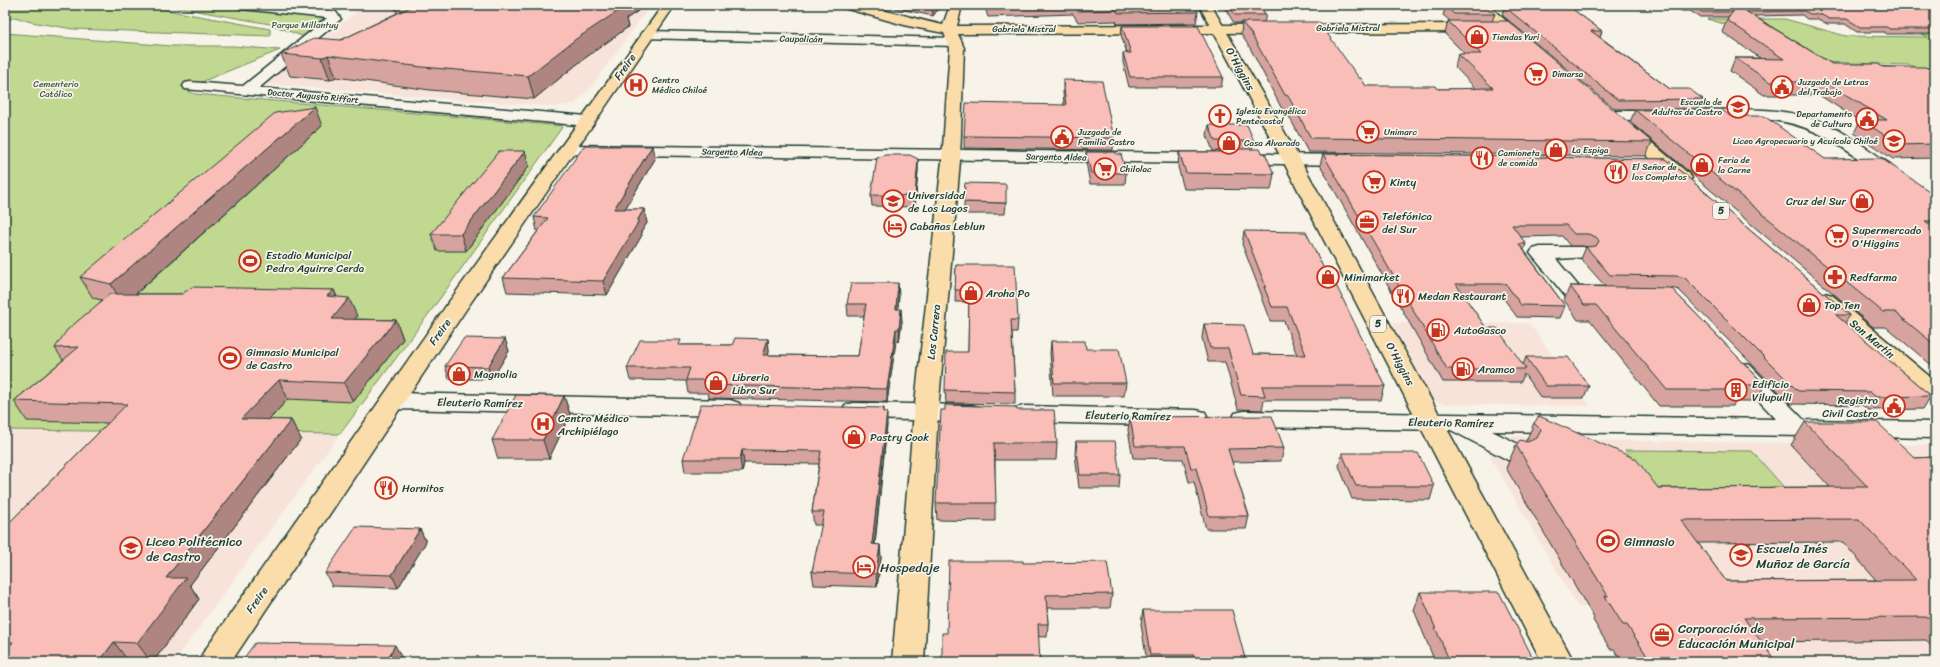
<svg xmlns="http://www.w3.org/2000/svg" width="1940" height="667" font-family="Sriracha,sans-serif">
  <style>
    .built { fill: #f8e3da }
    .green { fill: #c0d88f; stroke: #708a62 }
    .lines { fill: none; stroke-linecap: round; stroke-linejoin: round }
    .minor-casing { stroke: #1f3d34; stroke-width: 3 }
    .major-casing { stroke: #1f3d34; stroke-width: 3 }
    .highway-casing { stroke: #1f3d34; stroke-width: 3 }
    .minor { fill: #f7f3e8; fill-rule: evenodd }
    .major { fill: #fbddab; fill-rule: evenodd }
    .highway { fill: #fbddab; fill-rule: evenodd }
    .wall { fill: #d7a39f; stroke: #1f3d34; fill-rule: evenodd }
    .shaded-wall { fill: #af8582; stroke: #1f3d34 }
    .building { fill: #fabeb9; stroke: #1f3d34; fill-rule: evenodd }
    .labels { text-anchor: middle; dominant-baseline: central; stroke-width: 3.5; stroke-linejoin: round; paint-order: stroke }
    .far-park-label { font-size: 9px; fill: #3f5c46; stroke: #f7f3e8 }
    .far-street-label { font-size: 9px; fill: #1f3d34; stroke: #f7f3e8 }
    .far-poi-label { font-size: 9px; fill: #1f3d34; stroke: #f7f3e8; text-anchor: start }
    .shield { fill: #f7f3e8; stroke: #60746a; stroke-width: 1 }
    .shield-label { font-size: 10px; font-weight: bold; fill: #1f3d34 }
    .street-label { font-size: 11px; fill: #1f3d34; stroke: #f7f3e8 }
    .poi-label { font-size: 11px; fill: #1f3d34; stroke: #f7f3e8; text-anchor: start }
    .near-poi-label { font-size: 13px; fill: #1f3d34; stroke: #f7f3e8; text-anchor: start }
  </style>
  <rect width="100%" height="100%" fill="#f7f3e8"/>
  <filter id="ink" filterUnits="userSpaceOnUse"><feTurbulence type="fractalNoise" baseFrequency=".025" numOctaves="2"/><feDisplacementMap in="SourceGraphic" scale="8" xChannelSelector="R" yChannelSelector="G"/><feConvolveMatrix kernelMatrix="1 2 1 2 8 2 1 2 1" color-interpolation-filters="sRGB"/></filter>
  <g filter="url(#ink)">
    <g class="built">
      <polygon points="365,5 651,5 588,91 574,104 553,107 264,84"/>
      <polygon points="1393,323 1529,323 1584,398 1591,406 1445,404 1433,401"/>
      <polygon points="5,430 340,434 174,662 5,662"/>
      <polygon points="1509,436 1577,440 1935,445 1935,662 1747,662 1710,608 1578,607 1490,457 1498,442"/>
    </g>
    <g class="green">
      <polygon points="5,5 139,5 270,29 270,36 73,29 31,22 15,17 5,22"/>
      <polygon points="164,5 226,5 320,15 329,17 307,38 270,24"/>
      <polygon points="1707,19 1785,19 1846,36 1928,37 1900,23 1935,22 1935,77 1910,65 1819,62 1789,43"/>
      <polygon points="5,33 172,46 233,46 280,50 184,89 195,94 563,126 436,304 340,434 5,430"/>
      <polygon points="1625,450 1752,451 1796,501 1661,500"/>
    </g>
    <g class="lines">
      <g class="minor-casing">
        <g id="minor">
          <path d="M 235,5 C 268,5 303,4 336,12 L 341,19 L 259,88 L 587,116 L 593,118 L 595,121 L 593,124 L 587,126 L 185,89 L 183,86 L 185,83 L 190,82 L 243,86 L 327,18 L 241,9 Z"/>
          <polygon points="647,31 955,38 960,39 962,42 960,45 955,46 642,38 640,35 642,32"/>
          <path d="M 1700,110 C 1740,110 1781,106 1819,121 C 1845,131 1867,149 1890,164 L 1893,168 L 1890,172 L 1884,173 L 1878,172 C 1837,144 1811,121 1759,119 C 1738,118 1715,123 1694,118 L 1692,115 L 1694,112 Z"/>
          <polygon points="1610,111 1662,111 1668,113 1670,116 1668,119 1662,121 1604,119 1602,116 1604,113"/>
          <polygon points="567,145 1352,155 1358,156 1361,160 1358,164 1352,165 561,154 559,150 561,146"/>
          <polygon points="1540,247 1583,247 1590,249 1593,253 1590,257 1556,259 1580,288 1603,290 1606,294 1603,298 1596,300 1567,298 1530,253 1533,249"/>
          <polygon points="1742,363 1750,365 1804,420 1935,422 1935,438 1492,431 1526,448 1530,454 1526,460 1517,463 1508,460 1451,430 1244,427 1235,425 1232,419 1235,413 1244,411 1776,419 1730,370 1734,365"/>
          <polygon points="392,393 730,400 739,403 742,408 739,413 730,416 392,409 384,406 380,401 384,396"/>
          <polygon points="854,403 970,405 979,407 982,413 979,419 970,421 854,419 845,417 842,411 845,405"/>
          <polygon points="1024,406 1196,410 1205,412 1208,418 1205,424 1196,426 1024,422 1015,420 1012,414 1015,408"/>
        </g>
      </g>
      <g class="major-casing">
        <g id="major">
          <polygon points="663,5 675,5 465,311 231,662 198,662 203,653 446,306"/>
          <path d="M 842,5 C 876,5 909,18 943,25 L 950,5 L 962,5 L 957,26 L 1477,24 L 1482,25 L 1484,28 L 1482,31 L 1477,32 L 958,34 L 964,48 L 960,161 L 938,412 L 924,662 L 892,662 L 914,412 L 942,161 L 950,48 L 944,33 L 908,26 L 844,8 Z"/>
        </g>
      </g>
      <g class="highway-casing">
        <g id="highway">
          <polygon points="1199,5 1211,5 1300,159 1574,662 1542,662 1282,159"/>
          <polygon points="1474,5 1488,5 1528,40 1526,43 1516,43"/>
          <polygon points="1627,125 1633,127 1689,174 1692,178 1689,182 1683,183 1677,182 1621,133 1619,130 1621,127"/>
          <polygon points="1825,293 1832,295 1935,381 1935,400 1927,398 1818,303 1814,299 1818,295"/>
        </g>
      </g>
      <use href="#minor" class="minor"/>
      <use href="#major" class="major"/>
      <use href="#highway" class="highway"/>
    </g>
    <g class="wall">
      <polygon points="394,5 637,5 638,11 626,19 628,27 581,61 534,99 430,90 336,77 330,80 290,76 281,54 341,40 397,13"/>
      <polygon points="881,5 941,5 933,16"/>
      <polygon points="984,5 1195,5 1198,12 1196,23 1117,24 1116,21 1078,22 1073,14 988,17"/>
      <polygon points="1223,5 1259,5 1266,15 1264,22 1359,78 1366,86 1438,89 1476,89 1455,67 1458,54 1465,54 1445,34 1448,21 1450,21 1443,15 1446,6 1495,14 1492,21 1652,142 1646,156 1308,152 1285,109 1282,109 1250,48 1241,34 1242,23 1234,23"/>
      <polygon points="1501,5 1567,5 1602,31 1600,37 1670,89 1703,99 1699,109 1615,109 1502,15 1504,8"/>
      <polygon points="1669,5 1932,5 1935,6 1935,34 1887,34 1884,32 1857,32 1845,24 1827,24 1818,19 1807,19 1802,15 1754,16 1832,64 1935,69 1935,158 1893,159 1854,133 1860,121 1819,95 1764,95 1730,71 1735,58 1760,58 1722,32 1727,20 1729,17 1700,17 1690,11 1682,11"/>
      <polygon points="1122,26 1223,77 1221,87 1129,87 1123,62 1123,53 1127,53 1121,35"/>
      <polygon points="1063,80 1114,138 1113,150 964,148 964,136 1064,105 1063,92"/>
      <polygon points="1635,110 1730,116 1825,159 1935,195 1935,368 1886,327 1873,327 1630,122"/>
      <polygon points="1209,125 1254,141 1252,149 1262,153 1274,174 1271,190 1184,189 1178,167 1179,152 1220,152 1220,151 1213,151 1207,135"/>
      <polygon points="322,126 136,294 182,294 334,290 337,297 357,316 354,319 396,320 403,339 353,402 288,399 269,420 291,420 301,439 190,585 199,599 153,662 5,662 5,527 108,423 27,421 14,401 63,360 55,348 102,300 93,298 80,277"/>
      <polygon points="525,151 529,166 466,251 437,251 431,234"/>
      <polygon points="1086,152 1116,154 1126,173 1125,184 1090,184 1086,162"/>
      <polygon points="1323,154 1666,159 1850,315 1845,323 1931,396 1923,409 1868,410 1862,405 1791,404 1679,290 1671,288 1765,385 1756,401 1735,401 1733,406 1659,406 1590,320 1578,320 1564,300 1570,286 1605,286 1581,259 1586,247 1588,247 1583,246 1570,246 1562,236 1520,237 1526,244 1524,250 1565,306 1560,318 1517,317 1502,296 1464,296 1486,328 1523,365 1526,357 1589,386 1584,398 1541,398 1524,374 1521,382 1443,382 1320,165"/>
      <polygon points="655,159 625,209 644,209 647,223 641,232 642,235 607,295 507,292 503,278 538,231 537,231 534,217"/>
      <polygon points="918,159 918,170 915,207 872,206 871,195"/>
      <polygon points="964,202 1006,203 1005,214 964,214"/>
      <polygon points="1244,231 1333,287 1385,386 1381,400 1264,400 1262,410 1238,409 1225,362 1208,362 1202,338 1204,324 1253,354 1297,355 1284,321 1270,321 1262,300 1262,296 1242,244"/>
      <polygon points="956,265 1018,320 1017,332 1012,332 1015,392 1015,404 946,403 945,390 968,352 969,302 955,302"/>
      <polygon points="899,295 898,309 902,321 899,342 896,341 887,402 709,398 708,393 688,393 686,381 630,380 627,368 682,345 732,345 768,339 769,351 768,355 858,356 864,316 848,316 847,304"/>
      <polygon points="505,339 509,351 492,379 449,379 445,366"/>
      <polygon points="1051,341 1086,349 1126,383 1124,396 1053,396 1050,353"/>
      <polygon points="564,396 570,414 549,459 498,459 492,440"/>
      <polygon points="884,408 884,412 887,425 875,545 880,545 881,558 877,587 814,585 812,572 822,525 814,525 812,512 819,464 744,463 742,472 685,472 683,459"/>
      <polygon points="1017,410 1057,443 1056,460 995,460 995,521 937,520 936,503"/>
      <polygon points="1130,417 1284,448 1281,461 1232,462 1249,516 1246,529 1206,529 1194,482 1189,482 1183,459 1133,458 1128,430"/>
      <path d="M 1805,422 L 1915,458 L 1935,457 L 1935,651 L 1926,640 L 1762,642 L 1776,662 L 1622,662 L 1614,649 L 1610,649 L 1593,620 L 1594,618 L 1506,468 L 1516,445 L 1526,441 L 1534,423 L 1658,488 L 1830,487 L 1791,445 ZM 1843,542 L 1876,580 L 1726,581 L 1698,543 Z"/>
      <polygon points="1076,441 1120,475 1119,488 1079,488 1075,454"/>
      <polygon points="1342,453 1434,486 1430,500 1352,499 1339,466"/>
      <polygon points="420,529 426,542 398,588 332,586 325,573"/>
      <polygon points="1023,563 1112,594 1110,608 1047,608 1048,624 1047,637 947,633"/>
      <polygon points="1420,592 1535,662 1435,662 1414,610"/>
      <polygon points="1143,610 1246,662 1147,662 1141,624"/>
    </g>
    <g class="shaded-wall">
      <polygon points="611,5 637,5 638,11 626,19 628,27 581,61 534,99 528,76"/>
      <polygon points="932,5 941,5 933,16"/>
      <polygon points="328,55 336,77 330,80 322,58"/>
      <polygon points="315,107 322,126 123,305 111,284"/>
      <polygon points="652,146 655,159 617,222 614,209"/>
      <polygon points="525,151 529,166 466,251 461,234"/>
      <polygon points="918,159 918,170 915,207 915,196"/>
      <polygon points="644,209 647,223 641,232 642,235 607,295 603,281"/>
      <polygon points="898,283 899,295 897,321 896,309"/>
      <polygon points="334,290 341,308 349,298 357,316 340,338 332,319 327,296"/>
      <polygon points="901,309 902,321 899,342 899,329"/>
      <polygon points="396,320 403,339 353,402 344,383"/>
      <polygon points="896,329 896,341 887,402 887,389"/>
      <polygon points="505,339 509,351 492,379 488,367"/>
      <polygon points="768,339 769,351 765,367 763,355"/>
      <polygon points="279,380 288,399 251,439 241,419"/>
      <polygon points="564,396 570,414 549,459 543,440"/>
      <polygon points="887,412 887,425 873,558 872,544"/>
      <polygon points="291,420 301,439 190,585 199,599 153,662 151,662 137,643 166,578"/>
      <polygon points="742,450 744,463 742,472 740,459"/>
      <polygon points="420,529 426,542 398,588 392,575"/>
      <polygon points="880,545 881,558 877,587 876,574"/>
      <polygon points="114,642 129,662 99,662"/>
      <polygon points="395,645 402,658 400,662 386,662"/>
    </g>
    <g class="building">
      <polygon points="415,5 611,5 624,7 576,39 528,76 422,67 328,55 322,58 281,54 314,38 341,40"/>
      <polygon points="988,5 1018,5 988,6"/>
      <polygon points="1075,5 1195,5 1198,12 1118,13 1117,10 1078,11"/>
      <polygon points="1229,5 1259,5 1266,15 1235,15"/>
      <polygon points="1513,5 1567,5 1602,31 1591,31 1670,89 1689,89 1703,99 1618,100 1505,7 1515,7"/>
      <polygon points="1681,5 1932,5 1935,6 1935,29 1889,29 1887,27 1860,27 1847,19 1829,19 1820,14 1810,14 1804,11 1746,12 1737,6 1732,12 1702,12 1692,6 1684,7"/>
      <polygon points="1446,6 1486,6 1495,14 1454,14"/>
      <polygon points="1737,6 1832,64 1878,64 1883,67 1925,67 1930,69 1935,69 1935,144 1900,145 1861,120 1887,120 1825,82 1770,82 1735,58 1784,59 1727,20"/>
      <polygon points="1448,21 1508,21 1652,142 1311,138 1288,96 1285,95 1252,35 1242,22 1319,22 1359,78 1361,78 1366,86 1436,86 1438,89 1493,88 1458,54 1481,54"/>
      <polygon points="1122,26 1198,26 1223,77 1130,77 1123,53 1131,53"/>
      <polygon points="1063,80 1102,81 1114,138 964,136 966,103 1066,105"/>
      <polygon points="315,107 111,284 80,277 275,113"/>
      <polygon points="1721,109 1730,116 1764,116 1825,159 1881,158 1935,195 1935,221 1925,221 1935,228 1935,345 1895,312 1883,312 1635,110"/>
      <polygon points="1209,125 1247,125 1254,141 1215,141"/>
      <polygon points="584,146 652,146 614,209 644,209 637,221 639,221 603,281 503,278 548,218 534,217"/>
      <polygon points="1220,149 1260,149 1262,153 1265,153 1274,174 1186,173 1179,152 1222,152"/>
      <polygon points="499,151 525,151 461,234 431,234"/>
      <polygon points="1086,152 1116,152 1116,154 1121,154 1126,173 1091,173"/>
      <polygon points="1323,154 1666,159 1850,315 1836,315 1931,396 1876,397 1870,392 1798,391 1685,278 1677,276 1610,275 1586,247 1596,246 1599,241 1596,237 1588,234 1574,234 1566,225 1512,225 1526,244 1519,244 1565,306 1521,305 1506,284 1456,284 1486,328 1497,328 1526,369 1447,369"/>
      <polygon points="885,155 910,155 918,159 915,196 871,195 877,158"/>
      <polygon points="965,183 1006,184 1006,203 964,202"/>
      <polygon points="1244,231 1306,232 1333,287 1337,287 1385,386 1262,386 1265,396 1241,395 1228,348 1210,348 1204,324 1244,325 1253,354 1306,355 1287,307 1272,307 1264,287 1266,287"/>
      <polygon points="956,265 1015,265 1018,320 1011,320 1015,392 945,390 946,352 968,352 969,290 955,290"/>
      <polygon points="851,283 898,283 896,309 901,309 899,329 896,329 887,389 707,385 708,380 686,380 690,368 627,368 640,340 681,340 679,345 732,345 735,338 768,339 763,355 858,356 866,304 847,304"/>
      <polygon points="1570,286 1671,288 1765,385 1736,385 1741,390 1667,390 1596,305 1584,305"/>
      <polygon points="192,287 334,290 327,296 349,298 332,319 396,320 344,383 279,380 241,419 291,420 166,578 186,578 137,643 114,642 99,662 5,662 5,652 13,642 5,642 5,527 127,404 14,401 79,347 55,348 67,330 110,294 182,294"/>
      <polygon points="464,338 505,339 488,367 445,366"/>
      <polygon points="1051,341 1085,341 1086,349 1119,349 1126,383 1054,383"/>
      <polygon points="1526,357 1568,357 1589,386 1546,386"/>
      <polygon points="516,395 564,396 543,440 492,440"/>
      <polygon points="701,404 884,408 883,412 887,412 872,544 880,545 876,574 812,572 824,512 812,512 821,451 742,450 740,459 683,459"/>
      <polygon points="945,405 1016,407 1017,410 1054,410 1057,443 994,443 996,503 936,503 941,410 945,410"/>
      <polygon points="1272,416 1284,448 1228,449 1249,516 1209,516 1196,468 1191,468 1185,446 1135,446 1130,417"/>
      <path d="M 1539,416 L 1636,459 L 1658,488 L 1868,487 L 1805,422 L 1877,422 L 1915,458 L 1935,457 L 1935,617 L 1744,618 L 1776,662 L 1651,662 L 1627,625 L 1623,625 L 1605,596 L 1608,596 L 1516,445 L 1520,440 L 1527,442 L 1537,438 L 1541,430 L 1534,423 ZM 1859,519 L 1916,580 L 1726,581 L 1681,520 Z"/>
      <polygon points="1076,441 1115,441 1120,475 1080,475"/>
      <polygon points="1342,453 1418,453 1434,486 1356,486"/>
      <polygon points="356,527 420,529 392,575 325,573"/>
      <polygon points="949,561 1023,561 1023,563 1107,562 1112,594 1046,595 1048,624 1038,624 1040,662 942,662 942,633 947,633"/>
      <polygon points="1420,592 1499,592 1535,662 1450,662"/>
      <polygon points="1143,610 1232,610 1246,662 1195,662 1194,655 1150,655"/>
      <polygon points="255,643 395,645 386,662 241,662"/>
    </g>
  </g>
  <defs>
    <g id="shop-ring" transform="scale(1.15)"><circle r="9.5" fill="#f7f3e8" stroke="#c8321e" stroke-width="1.5"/><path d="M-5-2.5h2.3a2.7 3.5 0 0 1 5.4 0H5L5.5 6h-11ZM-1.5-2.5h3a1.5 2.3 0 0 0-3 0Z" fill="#c8321e"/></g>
    <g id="supermarket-ring" transform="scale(1.15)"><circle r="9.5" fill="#f7f3e8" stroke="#c8321e" stroke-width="1.5"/><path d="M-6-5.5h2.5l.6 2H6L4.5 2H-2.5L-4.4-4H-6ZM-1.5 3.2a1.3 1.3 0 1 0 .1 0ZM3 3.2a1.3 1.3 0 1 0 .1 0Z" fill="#c8321e"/></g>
    <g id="hospital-ring" transform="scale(1.15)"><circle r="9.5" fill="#f7f3e8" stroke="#c8321e" stroke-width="1.5"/><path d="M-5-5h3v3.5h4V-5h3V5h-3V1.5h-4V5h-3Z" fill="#c8321e"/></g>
    <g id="civic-ring" transform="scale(1.15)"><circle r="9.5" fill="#f7f3e8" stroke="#c8321e" stroke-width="1.5"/><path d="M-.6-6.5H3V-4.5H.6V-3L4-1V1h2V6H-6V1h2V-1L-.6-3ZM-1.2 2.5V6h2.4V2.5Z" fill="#c8321e"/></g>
    <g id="school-ring" transform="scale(1.15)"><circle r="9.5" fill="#f7f3e8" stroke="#c8321e" stroke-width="1.5"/><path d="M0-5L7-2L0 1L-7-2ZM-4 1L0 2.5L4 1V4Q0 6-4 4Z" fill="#c8321e"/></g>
    <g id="church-ring" transform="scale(1.15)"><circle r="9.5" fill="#f7f3e8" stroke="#c8321e" stroke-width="1.5"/><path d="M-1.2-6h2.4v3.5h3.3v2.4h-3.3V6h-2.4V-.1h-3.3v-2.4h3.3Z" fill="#c8321e"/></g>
    <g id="restaurant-ring" transform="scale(1.15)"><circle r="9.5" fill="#f7f3e8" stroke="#c8321e" stroke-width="1.5"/><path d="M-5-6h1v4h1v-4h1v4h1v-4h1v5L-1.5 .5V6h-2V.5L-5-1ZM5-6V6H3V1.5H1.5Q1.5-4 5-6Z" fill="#c8321e"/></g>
    <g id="university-ring" transform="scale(1.15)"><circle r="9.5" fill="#f7f3e8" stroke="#c8321e" stroke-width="1.5"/><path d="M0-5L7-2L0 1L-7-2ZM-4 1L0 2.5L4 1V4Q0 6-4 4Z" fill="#c8321e"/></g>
    <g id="office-ring" transform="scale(1.15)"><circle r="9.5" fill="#f7f3e8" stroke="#c8321e" stroke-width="1.5"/><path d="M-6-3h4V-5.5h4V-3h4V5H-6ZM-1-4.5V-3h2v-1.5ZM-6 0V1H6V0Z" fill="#c8321e"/></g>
    <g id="hotel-ring" transform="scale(1.15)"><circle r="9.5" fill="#f7f3e8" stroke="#c8321e" stroke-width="1.5"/><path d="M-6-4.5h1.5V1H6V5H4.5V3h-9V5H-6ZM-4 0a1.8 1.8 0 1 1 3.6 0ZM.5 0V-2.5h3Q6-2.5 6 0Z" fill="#c8321e"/></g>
    <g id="stadium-ring" transform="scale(1.15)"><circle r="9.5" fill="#f7f3e8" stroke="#c8321e" stroke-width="1.5"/><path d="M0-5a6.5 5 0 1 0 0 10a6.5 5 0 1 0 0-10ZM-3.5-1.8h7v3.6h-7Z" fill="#c8321e"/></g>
    <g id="pharmacy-ring" transform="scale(1.15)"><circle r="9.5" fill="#f7f3e8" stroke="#c8321e" stroke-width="1.5"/><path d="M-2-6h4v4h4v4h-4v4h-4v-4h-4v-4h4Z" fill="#c8321e"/></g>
    <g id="fuel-ring" transform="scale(1.15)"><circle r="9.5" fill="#f7f3e8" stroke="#c8321e" stroke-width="1.5"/><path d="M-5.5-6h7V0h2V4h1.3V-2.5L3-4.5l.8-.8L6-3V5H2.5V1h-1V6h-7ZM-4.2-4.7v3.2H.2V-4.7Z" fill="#c8321e"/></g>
    <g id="building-ring" transform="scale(1.15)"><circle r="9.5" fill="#f7f3e8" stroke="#c8321e" stroke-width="1.5"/><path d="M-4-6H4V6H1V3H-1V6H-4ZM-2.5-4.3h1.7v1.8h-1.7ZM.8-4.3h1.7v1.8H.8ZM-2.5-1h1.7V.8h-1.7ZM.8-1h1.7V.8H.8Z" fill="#c8321e"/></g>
  </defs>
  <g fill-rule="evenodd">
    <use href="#shop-ring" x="1477" y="37"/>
    <use href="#supermarket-ring" x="1536" y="74"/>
    <use href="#hospital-ring" x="636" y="85"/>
    <use href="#civic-ring" x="1782" y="87"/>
    <use href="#school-ring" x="1738" y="107"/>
    <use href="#church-ring" x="1220" y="116"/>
    <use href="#civic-ring" x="1867" y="119"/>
    <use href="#supermarket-ring" x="1368" y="132"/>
    <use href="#civic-ring" x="1062" y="137"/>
    <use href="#school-ring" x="1894" y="141"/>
    <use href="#shop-ring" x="1229" y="143"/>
    <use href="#shop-ring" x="1556" y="150"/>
    <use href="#restaurant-ring" x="1482" y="158"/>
    <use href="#shop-ring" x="1702" y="165"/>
    <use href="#supermarket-ring" x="1105" y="169"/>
    <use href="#restaurant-ring" x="1616" y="172"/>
    <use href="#supermarket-ring" x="1374" y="182"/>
    <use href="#university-ring" x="893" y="201"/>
    <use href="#shop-ring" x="1862" y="201"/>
    <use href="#office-ring" x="1367" y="222"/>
    <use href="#hotel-ring" x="895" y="226"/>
    <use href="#supermarket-ring" x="1837" y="236"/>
    <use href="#stadium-ring" x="250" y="261"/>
    <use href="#shop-ring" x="1328" y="277"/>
    <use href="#pharmacy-ring" x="1835" y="277"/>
    <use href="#shop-ring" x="971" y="293"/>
    <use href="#restaurant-ring" x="1403" y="296"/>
    <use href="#shop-ring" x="1809" y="305"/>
    <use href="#fuel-ring" x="1438" y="330"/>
    <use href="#stadium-ring" x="230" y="358"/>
    <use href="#fuel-ring" x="1463" y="369"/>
    <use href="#shop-ring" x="459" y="374"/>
    <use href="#shop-ring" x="716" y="383"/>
    <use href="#building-ring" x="1736" y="390"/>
    <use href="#civic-ring" x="1894" y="406"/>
    <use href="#hospital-ring" x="543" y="424"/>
    <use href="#shop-ring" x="854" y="437"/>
    <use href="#restaurant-ring" x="386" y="488"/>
    <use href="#stadium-ring" x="1608" y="541"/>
    <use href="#school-ring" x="131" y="548"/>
    <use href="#school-ring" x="1741" y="555"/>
    <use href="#hotel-ring" x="864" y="567"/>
    <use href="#office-ring" x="1662" y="635"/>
  </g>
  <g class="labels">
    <g class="far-park-label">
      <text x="305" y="25">Parque Millantuy</text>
      <text x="56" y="84">Cementerio<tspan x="56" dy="10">Católico</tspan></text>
    </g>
    <g class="far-street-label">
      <text x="1348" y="28">Gabriela Mistral</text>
      <text x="1024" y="29">Gabriela Mistral</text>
      <text transform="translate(801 39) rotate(1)">Caupolicán</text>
      <text transform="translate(313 96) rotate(5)">Doctor Augusto Riffart</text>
      <text transform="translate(732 152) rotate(1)">Sargento Aldea</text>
      <text transform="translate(1056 157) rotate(1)">Sargento Aldea</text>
    </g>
    <g class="far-poi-label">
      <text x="1492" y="37">Tiendas Yuri</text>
      <text x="1552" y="74">Dimarsa</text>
      <text x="652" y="80">Centro<tspan x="652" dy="10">Médico Chiloé</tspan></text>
      <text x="1798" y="82">Juzgado de Letras<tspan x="1798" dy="10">del Trabajo</tspan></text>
      <text x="1722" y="102" text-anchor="end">Escuela de<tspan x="1722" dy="10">Adultos de Castro</tspan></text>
      <text x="1236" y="111">Iglesia Evangélica<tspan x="1236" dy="10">Pentecostal</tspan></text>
      <text x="1852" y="114" text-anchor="end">Departamento<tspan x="1852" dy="10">de Cultura</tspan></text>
      <text x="1078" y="132">Juzgado de<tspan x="1078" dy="10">Familia Castro</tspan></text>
      <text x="1384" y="132">Unimarc</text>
      <text x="1878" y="141" text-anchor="end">Liceo Agropecuario y Acuícola Chiloé</text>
      <text x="1244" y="143">Casa Alvarado</text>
      <text x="1572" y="150">La Espiga</text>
      <text x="1498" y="153">Camioneta<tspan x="1498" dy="10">de comida</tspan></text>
      <text x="1718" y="160">Feria de<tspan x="1718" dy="10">la Carne</tspan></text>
      <text x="1632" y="167">El Señor de<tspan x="1632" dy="10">los Completos</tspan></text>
      <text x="1120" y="169">Chilolac</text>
    </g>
    <g class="shield">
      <rect x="1713" y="203" width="16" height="16" rx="3"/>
      <rect x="1370" y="316" width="16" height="16" rx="3"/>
    </g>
    <g class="shield-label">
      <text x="1721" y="211">5</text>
      <text x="1378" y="324">5</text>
    </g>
    <g class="street-label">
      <text transform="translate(625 67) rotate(-55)">Freire</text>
      <text transform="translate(1240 69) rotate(61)">O'Higgins</text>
      <text transform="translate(440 332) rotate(-55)">Freire</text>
      <text transform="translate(934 332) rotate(-84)">Los Carrera</text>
      <text transform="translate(1872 339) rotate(40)">San Martín</text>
      <text transform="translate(1400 364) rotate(62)">O'Higgins</text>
      <text transform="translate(480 403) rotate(1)">Eleuterio Ramírez</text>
      <text transform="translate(1128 416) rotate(1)">Eleuterio Ramírez</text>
      <text transform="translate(1451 423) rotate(1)">Eleuterio Ramírez</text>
      <text transform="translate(257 600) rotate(-55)">Freire</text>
    </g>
    <g class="poi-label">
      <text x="1390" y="182">Kinty</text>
      <text x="908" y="195">Universidad<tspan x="908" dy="13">de Los Lagos</tspan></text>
      <text x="1846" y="201" text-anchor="end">Cruz del Sur</text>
      <text x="1382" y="216">Telefónica<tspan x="1382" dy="13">del Sur</tspan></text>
      <text x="910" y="226">Cabañas Leblun</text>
      <text x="1852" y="230">Supermercado<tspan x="1852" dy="13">O'Higgins</tspan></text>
      <text x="266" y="255">Estadio Municipal<tspan x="266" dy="13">Pedro Aguirre Cerda</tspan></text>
      <text x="1344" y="277">Minimarket</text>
      <text x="1850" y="277">Redfarma</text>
      <text x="986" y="293">Aroha Po</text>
      <text x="1418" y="296">Medan Restaurant</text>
      <text x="1824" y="305">Top Ten</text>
      <text x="1454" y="330">AutoGasco</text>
      <text x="246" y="352">Gimnasio Municipal<tspan x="246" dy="13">de Castro</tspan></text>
      <text x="1478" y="369">Aramco</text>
      <text x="474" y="374">Magnolia</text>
      <text x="732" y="377">Libreria<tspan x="732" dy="13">Libro Sur</tspan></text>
      <text x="1752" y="384">Edificio<tspan x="1752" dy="13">Vilupulli</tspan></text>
      <text x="1878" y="400" text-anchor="end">Registro<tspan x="1878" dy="13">Civil Castro</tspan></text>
      <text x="558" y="418">Centro Médico<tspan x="558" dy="13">Archipiélago</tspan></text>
      <text x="870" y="437">Pastry Cook</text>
      <text x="402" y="488">Hornitos</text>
    </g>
    <g class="near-poi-label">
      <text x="146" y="541">Liceo Politécnico<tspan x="146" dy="15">de Castro</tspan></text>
      <text x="1624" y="541">Gimnasio</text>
      <text x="1756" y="548">Escuela Inés<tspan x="1756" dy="15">Muñoz de García</tspan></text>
      <text x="880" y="567">Hospedaje</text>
      <text x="1678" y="628">Corporación de<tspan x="1678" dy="15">Educación Municipal</tspan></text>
    </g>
  </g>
  <rect width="1940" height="667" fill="none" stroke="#f7f3e8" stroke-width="20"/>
  <rect x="10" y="10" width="1920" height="647" fill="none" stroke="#1f3d34" stroke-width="1.5" filter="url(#ink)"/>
</svg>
